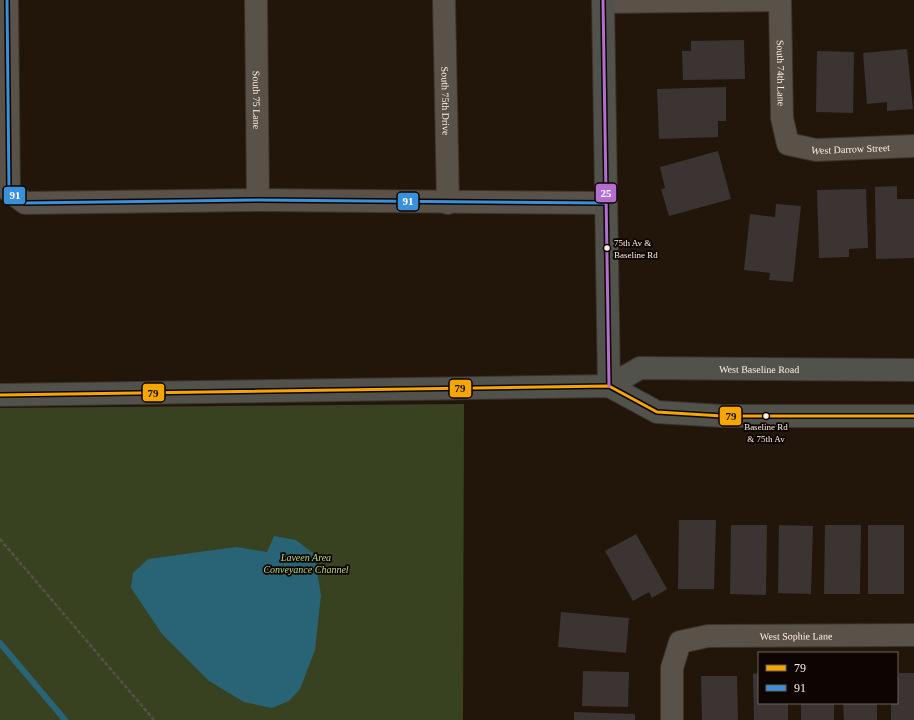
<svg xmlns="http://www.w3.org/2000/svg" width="914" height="720" font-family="Georgia,serif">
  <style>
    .green { fill: #384221 }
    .water { fill: #286475 }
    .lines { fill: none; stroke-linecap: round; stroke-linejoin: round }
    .stream { stroke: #286475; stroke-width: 6 }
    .building { fill: #3b3433 }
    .minor-casing { stroke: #3b322b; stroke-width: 24 }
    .major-casing { stroke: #3b322b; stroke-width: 24 }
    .path { stroke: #585048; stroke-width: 2.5; stroke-dasharray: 4 2; stroke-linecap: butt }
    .minor { stroke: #5a5148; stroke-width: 22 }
    .major { stroke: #51524c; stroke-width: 22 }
    .bus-1-casing { stroke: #0d0501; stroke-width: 6 }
    .bus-2-casing { stroke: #0d0501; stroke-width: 6 }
    .bus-3-casing { stroke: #0d0501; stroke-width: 6 }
    .bus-1 { stroke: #f7a600; stroke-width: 3 }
    .bus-2 { stroke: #3a90db; stroke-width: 3 }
    .bus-3 { stroke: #b36fd0; stroke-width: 3 }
    .bus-dot { fill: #feefe2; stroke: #0d0501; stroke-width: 1.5 }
    .labels { text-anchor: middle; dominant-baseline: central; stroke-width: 3.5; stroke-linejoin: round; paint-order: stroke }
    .bus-label { font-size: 9px; fill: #feefe2; stroke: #0d0501; text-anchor: start }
    .street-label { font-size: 10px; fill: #feefe2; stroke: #0d0501 }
    .park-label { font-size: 10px; font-style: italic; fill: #b9db82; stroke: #0d0501 }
    .line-badge { stroke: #0d0501; stroke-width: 1.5 }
    .badge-label { font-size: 11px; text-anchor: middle; font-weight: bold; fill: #fff }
    .pale-badge-label { font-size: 11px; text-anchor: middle; font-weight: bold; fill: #111 }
  </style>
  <rect width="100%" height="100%" fill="#22160b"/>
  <polygon class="green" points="464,404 463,720 0,720 0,408"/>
  <polygon class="water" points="274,536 296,540 314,554 321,595 315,650 300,689 289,701 272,708 244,702 209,681 162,634 131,588 133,573 148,559 236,547 267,552"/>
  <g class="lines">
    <polyline class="stream" points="0,643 65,720"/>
  </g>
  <g class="building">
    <polygon points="744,40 745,79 683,80 682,51 691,51 691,41"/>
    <polygon points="907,49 913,109 887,111 887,102 867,104 863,53"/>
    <polygon points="817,51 854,52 853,113 816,112"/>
    <polygon points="726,87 726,121 718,121 718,137 659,139 657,89"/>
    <polygon points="718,151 731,199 669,216 661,189 665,188 660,167"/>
    <polygon points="897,186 897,199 914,199 914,258 876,259 875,187"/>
    <polygon points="866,189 868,248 849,249 849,257 819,258 817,190"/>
    <polygon points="776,204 801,206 793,282 769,280 770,273 744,270 750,214 775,217"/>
    <polygon points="758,438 769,438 769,441 758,442"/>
    <polygon points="679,520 716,520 714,589 678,589"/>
    <polygon points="731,525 767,525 766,595 730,594"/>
    <polygon points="779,525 813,526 811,594 778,593"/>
    <polygon points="825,525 861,525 860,594 824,594"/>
    <rect x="868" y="525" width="36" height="69"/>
    <polygon points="636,534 667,589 652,598 649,592 633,601 605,551"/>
    <polygon points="561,612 629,618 626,653 558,647"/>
    <polygon points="583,671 629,672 628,707 582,706"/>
    <polygon points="759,673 759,703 788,703 788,720 754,720 753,674"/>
    <polygon points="899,673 914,673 914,720 891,720 891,703 897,703 897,677 899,677"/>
    <polygon points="701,676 737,676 738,720 702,720"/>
    <rect x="801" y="703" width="33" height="17"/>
    <polygon points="843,703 877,703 877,720 844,720"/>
    <polygon points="574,712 635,714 635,720 574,720"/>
  </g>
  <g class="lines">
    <g class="minor-casing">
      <g id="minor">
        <polyline points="7,0 9,191 25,203 258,200 606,203"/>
        <path id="s1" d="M 256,0 L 258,200"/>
        <path id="s2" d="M 444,0 L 448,203"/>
        <path id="s3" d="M 780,0 L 782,118 L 788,144 L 816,150 L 914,146"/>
        <polyline points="603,2 780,0"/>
        <path id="s4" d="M 672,720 L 672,668 L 680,642 L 708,636 L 914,635"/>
      </g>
    </g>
    <g class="major-casing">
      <g id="major">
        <polyline points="603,0 609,386"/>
        <path id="s5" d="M 609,386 L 640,368 L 914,370"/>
        <polyline points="0,395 609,386 657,412 722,416 914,416"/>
      </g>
    </g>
    <polyline class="path" points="0,539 154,720"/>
    <use href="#minor" class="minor"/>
    <use href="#major" class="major"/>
    <g class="bus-1-casing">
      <polyline id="bus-1" points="0,395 609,386 657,412 722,416 914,416"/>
    </g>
    <g class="bus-2-casing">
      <polyline id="bus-2" points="7,0 9,191 25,203 258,200 606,203"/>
    </g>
    <g class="bus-3-casing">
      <polyline id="bus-3" points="603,0 609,386"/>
    </g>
    <use href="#bus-1" class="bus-1"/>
    <use href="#bus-2" class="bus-2"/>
    <use href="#bus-3" class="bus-3"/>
  </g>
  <g class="bus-dot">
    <circle cx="607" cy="248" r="3.5"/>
    <circle cx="766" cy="416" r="3.5"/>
  </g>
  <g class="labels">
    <g class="bus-label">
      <text x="614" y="243">75th Av &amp;<tspan x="614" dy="12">Baseline Rd</tspan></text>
      <text x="766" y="427" text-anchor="middle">Baseline Rd<tspan x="766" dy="12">&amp; 75th Av</tspan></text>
    </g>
    <g class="street-label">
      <text stroke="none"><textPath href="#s3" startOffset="73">South 74th Lane</textPath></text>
      <text stroke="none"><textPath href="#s1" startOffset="100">South 75 Lane</textPath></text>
      <text stroke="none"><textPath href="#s2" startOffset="101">South 75th Drive</textPath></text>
      <text stroke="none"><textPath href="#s3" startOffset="208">West Darrow Street</textPath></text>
      <text stroke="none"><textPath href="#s5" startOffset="155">West Baseline Road</textPath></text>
      <text stroke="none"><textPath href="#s4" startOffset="196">West Sophie Lane</textPath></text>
    </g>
    <g class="park-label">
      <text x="306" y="557">Laveen Area<tspan x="306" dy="12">Conveyance Channel</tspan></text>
    </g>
  </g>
  <g class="line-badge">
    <rect x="595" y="183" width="22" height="20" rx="4" fill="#b36fd0"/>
    <rect x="3" y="186" width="23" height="19" rx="4" fill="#3a90db"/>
    <rect x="397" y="192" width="22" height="19" rx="4" fill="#3a90db"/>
    <rect x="449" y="379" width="23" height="19" rx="4" fill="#f7a600"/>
    <rect x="142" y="383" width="23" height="19" rx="4" fill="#f7a600"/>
    <rect x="719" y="406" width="23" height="20" rx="4" fill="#f7a600"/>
  </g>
  <g class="badge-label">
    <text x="606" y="197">25</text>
    <text x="15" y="199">91</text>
    <text x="408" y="205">91</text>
  </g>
  <g class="pale-badge-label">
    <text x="460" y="392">79</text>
    <text x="153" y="397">79</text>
    <text x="731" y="420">79</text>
  </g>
  <rect x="758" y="652" width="140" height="52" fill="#0d0501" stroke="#6d635b"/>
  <rect x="766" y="665" width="20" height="6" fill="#f7a600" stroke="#6d635b"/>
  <text x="794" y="672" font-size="12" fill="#feefe2">79</text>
  <rect x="766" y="685" width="20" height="6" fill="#3a90db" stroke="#6d635b"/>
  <text x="794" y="692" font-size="12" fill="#feefe2">91</text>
</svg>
